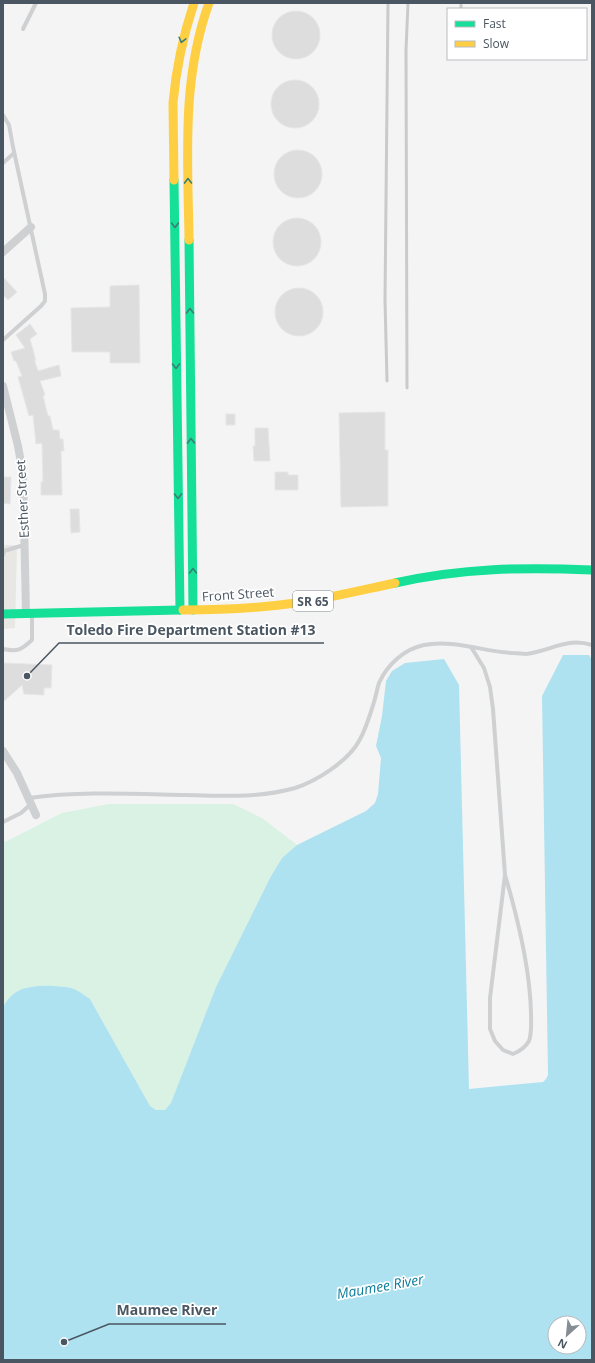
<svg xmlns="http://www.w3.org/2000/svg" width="595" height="1363" font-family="'Open Sans',sans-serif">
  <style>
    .commercial { fill: #e8e7e3 }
    .green { fill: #d9f2e3 }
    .water { fill: #aee2f0; fill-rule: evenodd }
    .building { fill: #ddddde; stroke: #e5e6e7 }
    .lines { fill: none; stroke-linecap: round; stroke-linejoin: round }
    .lane { stroke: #ced0d2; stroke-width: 4 }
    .street { stroke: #ced0d2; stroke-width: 8 }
    .fast { stroke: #16e098; stroke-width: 9 }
    .slow { stroke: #ffcf43; stroke-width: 9 }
    .rail { stroke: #c9cacc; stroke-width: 3 }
    .oneway { stroke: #3a7f72 }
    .labels { text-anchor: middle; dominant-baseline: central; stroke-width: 3.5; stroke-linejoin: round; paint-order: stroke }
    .shield { fill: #fff; stroke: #808990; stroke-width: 1 }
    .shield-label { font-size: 12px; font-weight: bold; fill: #4a5661 }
    .street-label { font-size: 13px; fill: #4a5661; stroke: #fff }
    .water-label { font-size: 14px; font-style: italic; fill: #0c7c9b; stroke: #fff }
    .leader { fill: none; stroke: #4a5661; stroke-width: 1.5 }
    .callout-dot { fill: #4a5661; stroke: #fff; stroke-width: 1.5 }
    .callout-label { font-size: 14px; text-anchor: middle; font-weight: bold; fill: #4a5661; stroke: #fff; stroke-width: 3.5; stroke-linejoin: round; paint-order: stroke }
  </style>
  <rect width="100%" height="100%" fill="#f4f4f4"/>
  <polygon class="commercial" points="3,545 17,545 15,628 3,629"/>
  <path class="green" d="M 109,804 L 233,804 L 262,818 L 297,845 L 282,858 L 271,876 L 216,987 L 171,1104 L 165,1110 L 156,1110 L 150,1106 L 90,999 C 84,995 77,990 71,988 C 57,985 30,984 18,991 C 12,994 6,1001 3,1007 L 3,839 L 5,842 L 62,813 Z"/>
  <path class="water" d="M 563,655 L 589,655 L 592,660 L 592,1360 L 3,1360 L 3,1007 C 6,1001 12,994 18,991 C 30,984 57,985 71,988 C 78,990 84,995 90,999 L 150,1106 L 156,1110 L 165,1110 L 171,1103 L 216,987 L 271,876 L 282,858 L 297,845 L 366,811 L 375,803 L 378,794 L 381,758 L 376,746 L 382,716 L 386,681 L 392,671 L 405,663 L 444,659 L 459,685 L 469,1089 L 543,1082 L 546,1079 L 548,1075 L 542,696 ZM 555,1323 L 579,1323 L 579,1347 L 555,1347 Z"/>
  <g class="building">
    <circle cx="296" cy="35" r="24"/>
    <circle cx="295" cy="104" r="24"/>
    <circle cx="298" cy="174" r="24"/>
    <circle cx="297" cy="242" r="24"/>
    <polygon points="3,277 17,292 8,300 3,295"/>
    <polygon points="139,285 140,363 110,363 110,352 72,352 71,308 110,307 110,286"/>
    <circle cx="299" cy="312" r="24"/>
    <polygon points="30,324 37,334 30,339 36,361 34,359 38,371 59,365 61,376 40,381 45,395 43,396 48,416 50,416 53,430 59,430 60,439 63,439 64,451 61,451 62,495 41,495 41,482 43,482 42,443 36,444 33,415 29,416 18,377 22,376 16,361 14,361 11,352 25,348 16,335"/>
    <polygon points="385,412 385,450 388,450 388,506 341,507 339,413"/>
    <rect x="226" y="414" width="9" height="11"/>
    <polygon points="255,428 268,428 270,461 254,461 253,446 255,446"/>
    <polygon points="275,472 288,472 288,475 298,475 298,490 275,490"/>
    <polygon points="3,477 11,477 10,504 3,503"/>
    <polygon points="70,509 79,509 80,532 71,533"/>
    <polygon points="3,663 52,665 51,688 44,688 44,695 24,694 22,685 3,702"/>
  </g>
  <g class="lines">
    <g class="lane">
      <polyline points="23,29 36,3"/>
      <polyline points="3,115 9,125 13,147 45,294 45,301 41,306 3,340"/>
      <polyline points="3,163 14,153"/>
      <polyline points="3,555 4,551 24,545"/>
      <path d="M 471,647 L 484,668 L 490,687 L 493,709 L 505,875 L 490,998 L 490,1029 L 495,1041 L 503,1050 L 513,1054 C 520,1051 525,1048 529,1041 C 532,1033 531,1022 531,1013 C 530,968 518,919 505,875"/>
      <path d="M 3,649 C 18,652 21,650 32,640 L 32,615"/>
      <path d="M 29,798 C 79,791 135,794 186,795 C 223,796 260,798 295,788 C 317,781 348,761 359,741 C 366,729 370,715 374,702 C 376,696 377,689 379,683 C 387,665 404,649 424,645 C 452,639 485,652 513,653 C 518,653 522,654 526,654 C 551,651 566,637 592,645"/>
      <polyline points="3,822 21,813 31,804"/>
    </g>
    <g class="street">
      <polyline points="3,252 31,227"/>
      <polyline points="3,386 18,446 23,474 26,613"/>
      <polyline points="3,751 17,773 36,815"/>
    </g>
    <g class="fast">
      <polyline points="174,180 180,610"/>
      <polyline points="189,240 193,610"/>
      <path d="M 395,583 C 462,568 524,567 592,570"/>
      <polyline points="3,614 180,610"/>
    </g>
    <g class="slow">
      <path d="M 174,180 L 173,103 C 176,69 183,36 194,3"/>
      <path d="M 189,240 C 188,160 181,80 209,3"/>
      <path d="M 183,610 C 221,610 259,608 296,603 C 329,598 362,590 395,583"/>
    </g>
    <g class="rail">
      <polyline points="461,3 461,9"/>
      <polyline points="387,381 385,300 388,3"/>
      <polyline points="407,388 406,50 408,3"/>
    </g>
  </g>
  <defs><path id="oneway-chevron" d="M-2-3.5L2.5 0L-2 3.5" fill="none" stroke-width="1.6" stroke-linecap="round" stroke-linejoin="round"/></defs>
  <g class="oneway">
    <use href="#oneway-chevron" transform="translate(182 40) rotate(104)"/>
    <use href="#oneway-chevron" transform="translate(188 181) rotate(-91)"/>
    <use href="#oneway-chevron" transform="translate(175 225) rotate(89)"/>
    <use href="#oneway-chevron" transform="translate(190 311) rotate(-91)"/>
    <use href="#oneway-chevron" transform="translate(176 366) rotate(89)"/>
    <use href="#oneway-chevron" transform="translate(191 441) rotate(-91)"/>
    <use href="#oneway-chevron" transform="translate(178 496) rotate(89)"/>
    <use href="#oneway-chevron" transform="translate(193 571) rotate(-91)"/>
  </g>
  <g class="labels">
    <rect class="shield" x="293" y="591" width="40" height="20" rx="3"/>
    <g class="shield-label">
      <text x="313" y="601">SR 65</text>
    </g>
    <g class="street-label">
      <text transform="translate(22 499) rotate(-93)">Esther Street</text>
      <text transform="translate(238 594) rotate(-4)">Front Street</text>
    </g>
    <g class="water-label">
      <text transform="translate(380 1286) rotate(-10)">Maumee River</text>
    </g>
  </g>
  <path class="leader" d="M27 676L59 643H324M64 1342L109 1324H226"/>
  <g class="callout-dot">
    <circle cx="27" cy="676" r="4"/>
    <circle cx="64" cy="1342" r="4"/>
  </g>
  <g class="callout-label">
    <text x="191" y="635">Toledo Fire Department Station #13</text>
    <text x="167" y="1315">Maumee River</text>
  </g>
  <rect width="595" height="1363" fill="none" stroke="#4a5661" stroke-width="8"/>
  <rect x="447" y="8" width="140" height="52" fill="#ffffff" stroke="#b7bbc0"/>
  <rect x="455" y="21" width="20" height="6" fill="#16e098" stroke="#b7bbc0"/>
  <text x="483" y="28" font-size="12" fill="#4a5661">Fast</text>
  <rect x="455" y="41" width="20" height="6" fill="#ffcf43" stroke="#b7bbc0"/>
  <text x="483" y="48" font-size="12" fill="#4a5661">Slow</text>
  <g transform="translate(567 1335) rotate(207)"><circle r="19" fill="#ffffff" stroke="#b7bbc0"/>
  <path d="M0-3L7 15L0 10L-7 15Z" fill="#868d94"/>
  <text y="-6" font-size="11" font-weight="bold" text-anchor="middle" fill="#4a5661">N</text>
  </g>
</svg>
